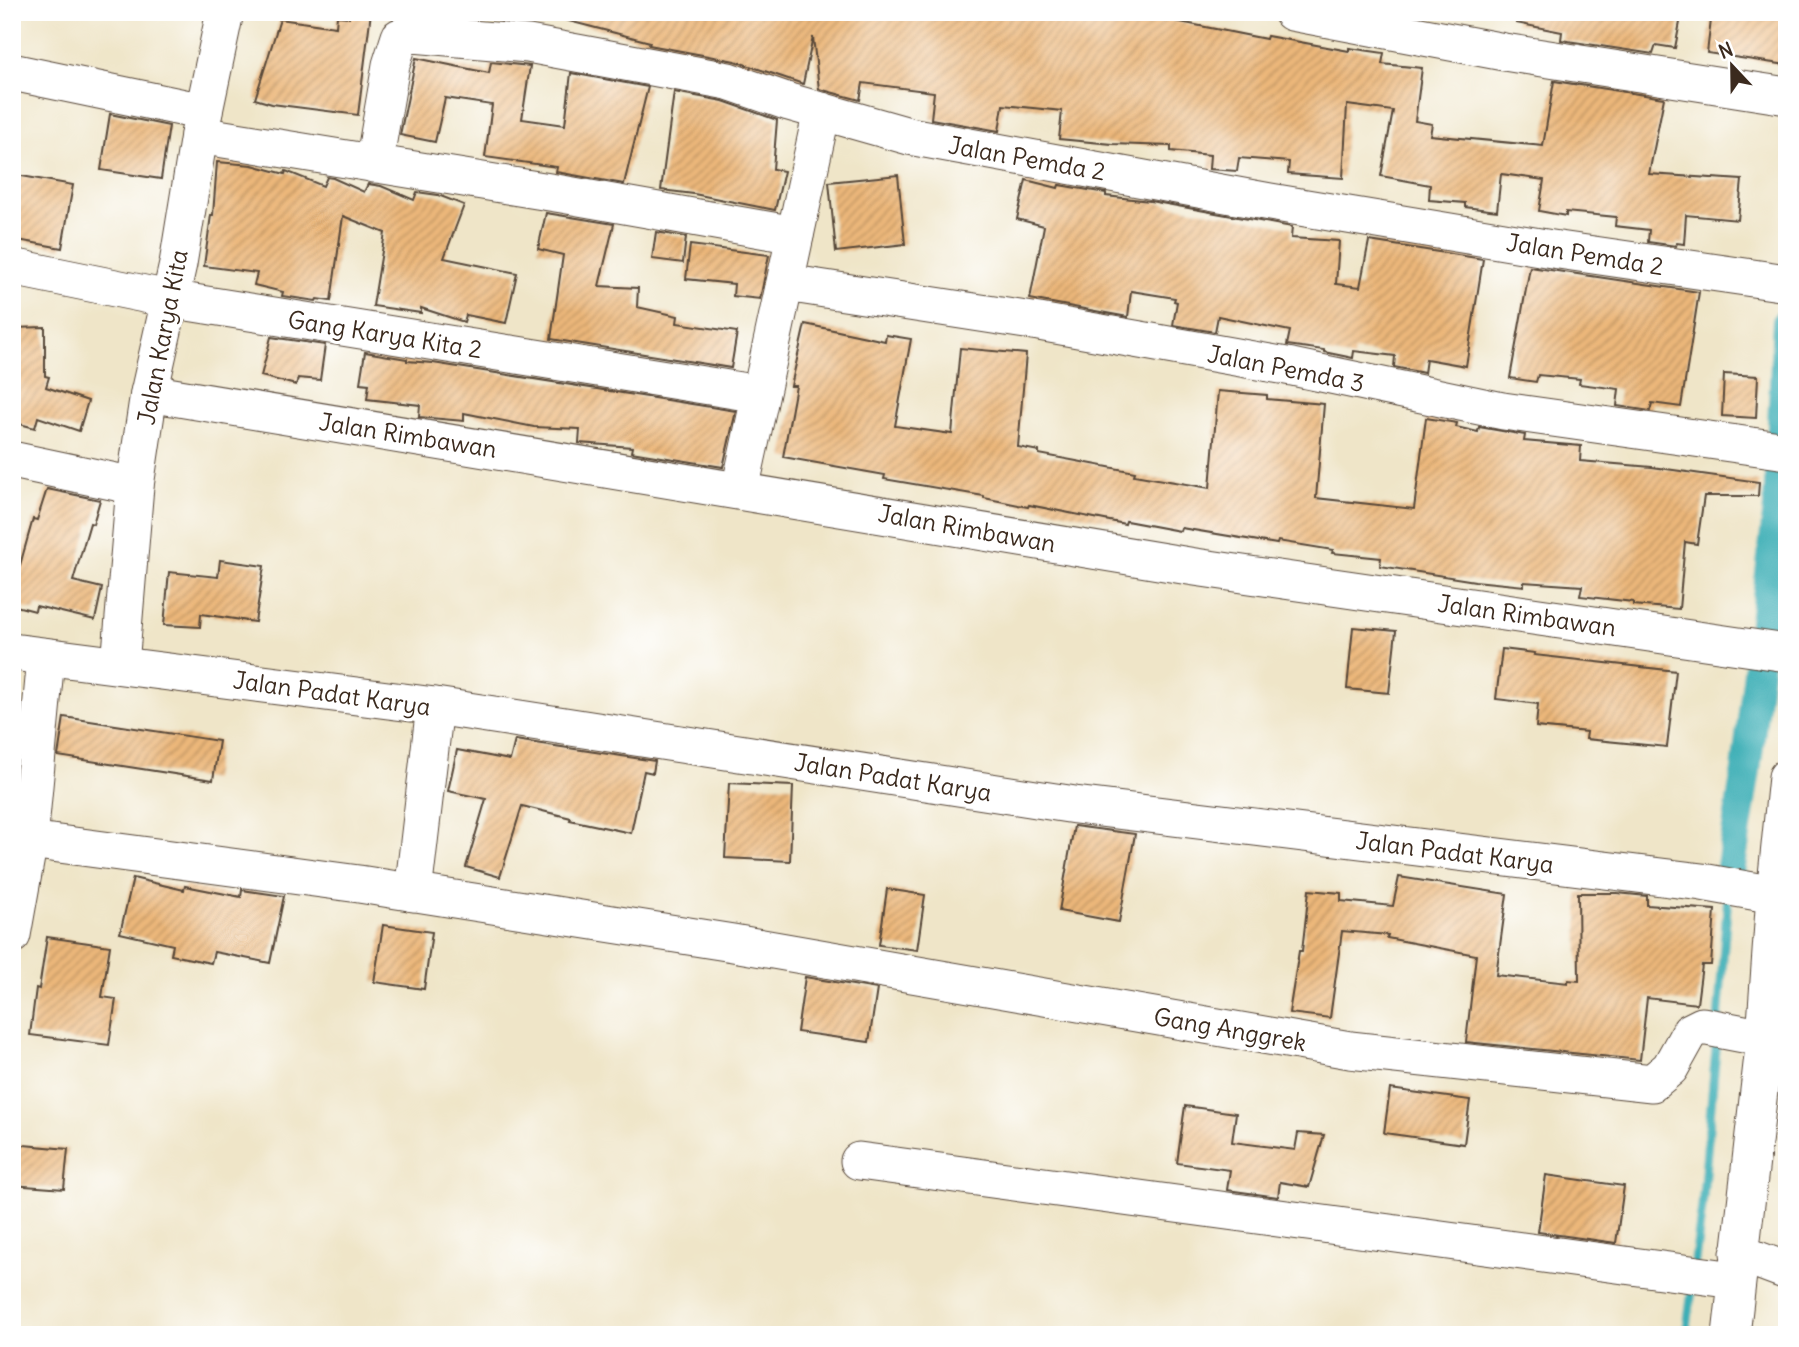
<svg xmlns="http://www.w3.org/2000/svg" width="1799" height="1347" font-family="Delius,sans-serif">
  <style>
    .lines { fill: none; stroke-linecap: round; stroke-linejoin: round }
    .stream { stroke: #3eafb6; stroke-width: 9 }
    .canal { stroke: #3eafb6; stroke-width: 30 }
    .building { fill: url(#building-hatch) }
    .minor-casing { stroke: #564638; stroke-width: 39 }
    .minor { stroke: #fff; stroke-width: 37 }
    .labels { text-anchor: middle; dominant-baseline: central; stroke-width: 6; stroke-linejoin: round; paint-order: stroke }
    .street-label { font-size: 24px; fill: #3b2a1e; stroke: #fff }
  </style>
  <defs>
    <pattern id="building-hatch" width="6" height="6" patternUnits="userSpaceOnUse" patternTransform="scale(1.75)"><rect width="6" height="6" fill="#ecb77a"/><path d="M-1 1l2-2M0 6l6-6M5 7l2-2" fill="none" stroke="#c09563"/></pattern>
  </defs>
  <rect width="100%" height="100%" fill="#fff"/>
  <filter id="ink" filterUnits="userSpaceOnUse"><feTurbulence type="fractalNoise" baseFrequency=".0143" numOctaves="2"/><feDisplacementMap in="SourceGraphic" scale="14" xChannelSelector="R" yChannelSelector="G"/><feConvolveMatrix kernelMatrix="1 2 1 2 8 2 1 2 1" color-interpolation-filters="sRGB"/></filter>
  <filter id="wash" filterUnits="userSpaceOnUse"><feTurbulence type="fractalNoise" baseFrequency=".00686" numOctaves="4" result="noise"/><feDisplacementMap in="SourceGraphic" scale="28" xChannelSelector="R" yChannelSelector="G"/><feGaussianBlur stdDeviation="1.57" result="paint"/><feColorMatrix in="noise" values="0 0 0 0 0 0 0 0 0 0 0 0 0 0 0 0 0 1.4 0 .05"/><feComposite in="paint" operator="in"/></filter>
  <g filter="url(#wash)">
    <rect width="100%" height="100%" fill="#efe5c8"/>
    <g class="lines">
      <g class="stream">
        <polyline points="1718,1021 1728,895"/>
        <polyline points="1694,1268 1702,1207 1717,1038"/>
        <polyline points="1686,1335 1693,1282"/>
      </g>
      <polyline class="canal" points="1730,873 1746,770 1778,508 1787,322"/>
    </g>
    <g id="blocks">
      <g class="building">
        <polygon points="349,12 371,12 358,115 272,104 255,99 280,19 336,27 337,16 349,17"/>
        <polygon points="566,12 1130,12 1266,39 1267,36 1349,51 1349,48 1384,53 1382,64 1422,68 1415,121 1432,124 1430,135 1543,146 1554,81 1664,98 1649,174 1742,180 1738,220 1686,215 1684,244 1677,243 1676,246 1648,242 1649,230 1615,226 1616,217 1566,212 1566,216 1539,211 1544,180 1501,174 1497,211 1465,207 1465,203 1429,200 1430,185 1381,176 1393,111 1347,105 1343,178 1288,174 1289,162 1239,158 1237,171 1209,169 1210,155 1171,151 1171,146 1112,144 1059,139 1062,111 1003,105 999,131 931,119 934,92 863,83 860,100 819,89 813,37 803,84 735,61 649,45 650,42 565,20"/>
        <polygon points="1517,12 1682,12 1675,48 1656,45 1653,54 1561,40 1562,32 1516,23"/>
        <polygon points="1712,12 1787,12 1787,65 1707,53"/>
        <polygon points="416,58 489,73 491,62 530,66 522,119 565,125 571,73 648,87 624,184 556,172 557,167 485,157 492,105 445,98 435,142 400,135"/>
        <polygon points="674,92 723,101 777,120 773,169 784,171 775,210 694,194 661,190"/>
        <polygon points="110,114 169,126 161,179 101,170"/>
        <polygon points="217,162 252,165 285,174 286,171 323,186 327,177 333,178 364,192 368,184 381,186 414,200 417,192 438,195 464,205 444,258 517,273 506,323 466,315 464,322 421,308 421,313 373,306 385,233 343,216 331,301 317,299 316,301 282,296 283,292 254,285 257,273 204,266 211,215 213,215"/>
        <polygon points="16,175 73,185 62,248 12,239 12,194"/>
        <polygon points="898,175 905,244 836,252 829,182"/>
        <polygon points="1026,180 1058,188 1059,185 1106,193 1106,196 1150,201 1292,227 1291,238 1339,241 1336,284 1360,287 1369,241 1483,259 1466,366 1426,359 1424,373 1394,367 1395,356 1354,351 1353,358 1324,352 1324,350 1287,345 1290,331 1218,316 1215,332 1173,325 1177,302 1174,301 1175,298 1131,291 1128,317 1030,299 1044,226 1017,219"/>
        <polygon points="546,213 614,224 599,286 638,288 637,307 678,316 677,323 737,332 731,368 551,339 563,255 538,249"/>
        <polygon points="656,232 686,237 683,263 652,259"/>
        <polygon points="690,245 769,255 760,299 733,296 734,284 686,279"/>
        <polygon points="1530,267 1699,292 1681,407 1652,403 1650,411 1617,406 1619,389 1579,384 1580,379 1538,375 1536,382 1510,378"/>
        <polygon points="805,324 885,341 886,335 911,339 895,426 952,434 960,348 1026,354 1018,447 1039,451 1039,454 1135,472 1134,475 1210,488 1218,391 1267,395 1267,399 1324,404 1316,498 1414,509 1426,418 1457,423 1456,427 1478,432 1479,427 1525,435 1524,441 1581,446 1580,461 1652,467 1759,482 1758,496 1704,496 1697,544 1685,542 1679,609 1633,605 1633,602 1580,596 1582,586 1524,582 1524,586 1475,581 1380,566 1381,558 1332,553 1333,550 1278,541 1277,544 1181,528 1180,531 1126,521 1125,524 1029,505 1028,507 984,498 984,496 884,479 885,475 783,457 796,386 791,386"/>
        <polygon points="45,327 45,376 49,377 46,387 88,401 79,431 38,417 35,428 12,422 12,383 20,354 12,354 12,328"/>
        <polygon points="271,337 325,345 320,380 298,378 296,385 261,376"/>
        <polygon points="365,352 407,359 407,361 433,363 736,411 723,467 631,452 632,447 579,443 580,429 534,427 464,413 464,421 419,417 420,405 367,399 369,384 360,383"/>
        <polygon points="1724,374 1758,376 1756,418 1722,416"/>
        <polygon points="47,489 100,500 93,524 90,523 73,581 102,588 95,620 36,606 35,611 12,605 12,563 20,565 33,519 37,520"/>
        <polygon points="220,560 264,566 255,622 201,614 200,627 164,625 169,572 218,577"/>
        <polygon points="1353,627 1396,631 1389,693 1347,689"/>
        <polygon points="1502,649 1535,653 1534,655 1676,671 1667,747 1586,739 1587,732 1536,727 1538,704 1496,699"/>
        <polygon points="64,717 219,741 213,780 58,756"/>
        <polygon points="515,740 655,761 653,773 644,771 631,833 570,820 571,818 522,806 500,877 466,867 486,799 448,791 457,750 510,760"/>
        <polygon points="729,783 793,786 790,861 725,858"/>
        <polygon points="1074,826 1135,834 1119,922 1059,911"/>
        <polygon points="1399,877 1507,894 1496,975 1568,983 1568,980 1579,981 1578,893 1617,893 1647,896 1647,905 1715,910 1711,965 1702,965 1697,1004 1647,998 1640,1060 1466,1042 1476,955 1387,938 1388,935 1342,931 1330,1018 1289,1013 1299,951 1302,951 1309,890 1341,893 1341,901 1393,906"/>
        <polygon points="133,878 184,890 185,886 241,897 242,890 284,896 270,963 214,952 211,963 171,955 173,945 120,933"/>
        <polygon points="887,889 925,895 917,950 879,945"/>
        <polygon points="383,925 432,932 424,989 374,982"/>
        <polygon points="47,937 110,946 102,997 116,999 109,1045 30,1035 36,988 39,989"/>
        <polygon points="805,977 877,989 869,1042 797,1032"/>
        <polygon points="1390,1089 1470,1100 1464,1144 1384,1133"/>
        <polygon points="1185,1106 1236,1113 1232,1142 1295,1150 1298,1133 1324,1135 1309,1187 1280,1182 1278,1197 1227,1190 1230,1170 1177,1163"/>
        <polygon points="12,1144 68,1149 64,1189 12,1185"/>
        <polygon points="1546,1175 1624,1186 1616,1243 1538,1232"/>
      </g>
    </g>
  </g>
  <g filter="url(#ink)">
    <use href="#blocks" fill-opacity="0" stroke="#564638" stroke-width="2"/>
    <g class="lines">
      <g class="minor-casing">
        <g id="minor">
          <polyline points="1292,12 1504,52 1787,96"/>
          <polyline points="12,72 204,112"/>
          <polyline points="199,135 562,194 795,235"/>
          <polyline points="374,164 391,65 400,37 413,34 528,44 728,81 789,102 909,136 1270,202 1552,249 1787,283"/>
          <polyline points="12,267 169,299 759,394"/>
          <polyline points="786,283 1039,322 1292,367 1503,411 1787,451"/>
          <polyline points="149,393 1195,567 1787,653"/>
          <polyline points="12,460 135,486"/>
          <polyline points="740,490 822,111"/>
          <polyline points="12,652 435,706 1075,805 1702,882 1775,895"/>
          <polyline points="120,665 135,486 149,393 178,264 199,135 225,12"/>
          <polyline points="29,840 359,884 733,943 1350,1050 1652,1083 1670,1068 1690,1032 1702,1026 1765,1038"/>
          <polyline points="413,893 435,706"/>
          <polyline points="12,935 29,840 46,657"/>
          <polyline points="859,1161 1735,1280"/>
          <polyline points="1739,1253 1787,1271"/>
          <polyline points="1731,1335 1765,1038 1775,895 1787,777"/>
        </g>
      </g>
      <use href="#minor" class="minor"/>
    </g>
  </g>
  <g class="labels">
    <g class="street-label">
      <text transform="translate(1027 158) rotate(10)">Jalan Pemda 2</text>
      <text transform="translate(1585 254) rotate(9)">Jalan Pemda 2</text>
      <text transform="translate(385 334) rotate(9)">Gang Karya Kita 2</text>
      <text transform="translate(162 337) rotate(-79)">Jalan Karya Kita</text>
      <text transform="translate(1286 368) rotate(11)">Jalan Pemda 3</text>
      <text transform="translate(408 435) rotate(9)">Jalan Rimbawan</text>
      <text transform="translate(967 528) rotate(10)">Jalan Rimbawan</text>
      <text transform="translate(1527 615) rotate(8)">Jalan Rimbawan</text>
      <text transform="translate(332 693) rotate(8)">Jalan Padat Karya</text>
      <text transform="translate(893 777) rotate(9)">Jalan Padat Karya</text>
      <text transform="translate(1455 852) rotate(7)">Jalan Padat Karya</text>
      <text transform="translate(1230 1029) rotate(10)">Gang Anggrek</text>
    </g>
  </g>
  <rect width="1799" height="1347" fill="none" stroke="#fff" stroke-width="42"/>
  <g transform="translate(1732 66) rotate(338)" stroke="#ffffff" stroke-width="5" paint-order="stroke">
  <path d="M0-5L12 26L0 18L-12 26Z" fill="#3b2a1e"/>
  <text y="-10" font-size="19" font-weight="bold" text-anchor="middle" fill="#3b2a1e">N</text>
  </g>
</svg>
